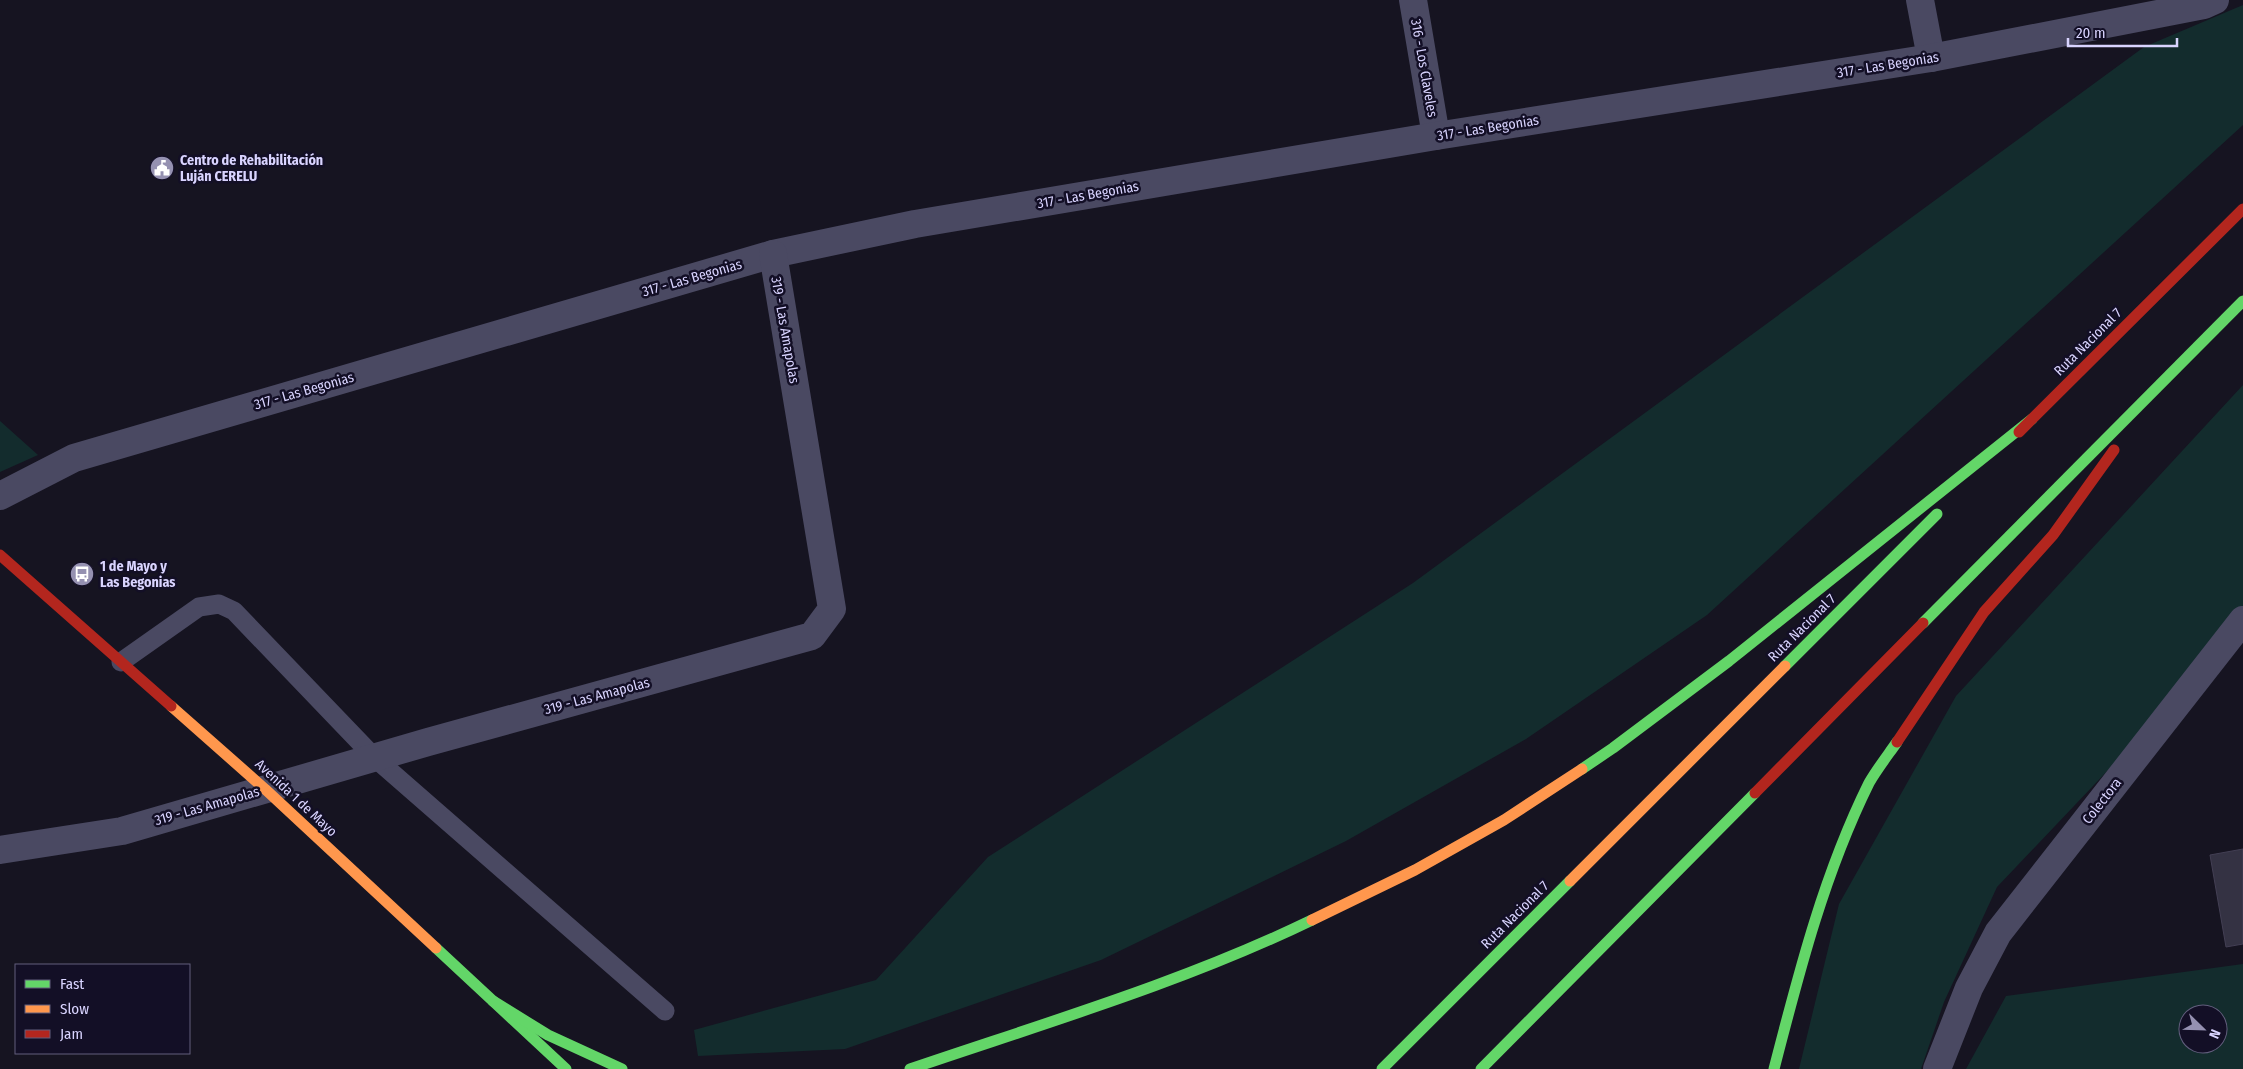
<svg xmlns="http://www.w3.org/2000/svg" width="2243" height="1069" font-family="'Fira Sans Condensed',sans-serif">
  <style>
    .green { fill: #132c2d; fill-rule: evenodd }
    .building { fill: #343243; stroke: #433f54 }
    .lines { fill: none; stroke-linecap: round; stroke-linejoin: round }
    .lane { stroke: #4a4962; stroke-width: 19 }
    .street { stroke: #4a4962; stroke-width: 28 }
    .fast { stroke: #63d668; stroke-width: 11 }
    .slow { stroke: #ff974d; stroke-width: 11 }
    .jam { stroke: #b3261e; stroke-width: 11 }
    .labels { text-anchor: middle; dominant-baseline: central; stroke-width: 5; stroke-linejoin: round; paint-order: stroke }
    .street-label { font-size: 14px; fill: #d9d4ff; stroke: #130f26 }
    .poi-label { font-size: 14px; font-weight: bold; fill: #d9d4ff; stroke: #130f26; text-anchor: start }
  </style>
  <rect width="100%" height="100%" fill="#161421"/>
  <g class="green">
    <polygon points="2243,5 2243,125 1707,615 1526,739 1346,841 1101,960 845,1049 698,1056 694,1030 876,980 988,857 1413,583 2144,47"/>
    <polygon points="2243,385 2243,628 1997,887 1944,1002 1921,1069 1799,1069 1839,904 1956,696"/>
    <polygon points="0,421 38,455 0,472"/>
    <path d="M 2243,964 L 2243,1069 L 1966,1069 L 2006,996 ZM 2188,1014 L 2218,1014 L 2218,1044 L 2188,1044 Z"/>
  </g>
  <polygon class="building" points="2243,849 2243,944 2226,947 2210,855"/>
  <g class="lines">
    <polyline class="lane" points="121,662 199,607 219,604 234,611 375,758 665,1011"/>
    <g class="street">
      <polyline points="1413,0 1436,136"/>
      <polyline points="1920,0 1931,58"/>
      <polyline points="0,496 74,458 773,254 915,224 1436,136 1931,58 2204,5 2215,0"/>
      <polyline points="0,850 122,831 428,742 812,636 832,609 773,254"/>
      <polyline points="1937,1069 1969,988 1998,933 2243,620"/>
    </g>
    <g class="fast">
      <polyline points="1923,623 2243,301"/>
      <polyline points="1785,666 1937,514"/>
      <polyline points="1582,769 1613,748 1729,661 2032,419"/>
      <polyline points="436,948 566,1069"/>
      <polyline points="493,1001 548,1035 622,1069"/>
      <path d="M 910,1069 C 1045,1023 1184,982 1312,920"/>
      <polyline points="1382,1069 1570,881"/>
      <polyline points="1481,1069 1755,793"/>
      <path d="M 1774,1069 C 1799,972 1824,874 1869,783 C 1877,769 1888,755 1897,742"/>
    </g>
    <g class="slow">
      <polyline points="171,706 265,789 436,948"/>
      <polyline points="1570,881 1785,666"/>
      <polyline points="1312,920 1415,870 1504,820 1582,769"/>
    </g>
    <g class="jam">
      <polyline points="2019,432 2243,209"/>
      <polyline points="0,555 171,706"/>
      <polyline points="1897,742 1984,612 2053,535 2114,450"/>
      <polyline points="1755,793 1923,623"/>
    </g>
  </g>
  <defs>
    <g id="civic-disc" transform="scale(1.25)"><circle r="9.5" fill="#9591b1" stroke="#130f26"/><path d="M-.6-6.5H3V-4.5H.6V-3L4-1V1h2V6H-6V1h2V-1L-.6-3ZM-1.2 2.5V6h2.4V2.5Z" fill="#fff"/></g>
    <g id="bus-disc" transform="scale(1.25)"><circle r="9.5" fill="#9591b1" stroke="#130f26"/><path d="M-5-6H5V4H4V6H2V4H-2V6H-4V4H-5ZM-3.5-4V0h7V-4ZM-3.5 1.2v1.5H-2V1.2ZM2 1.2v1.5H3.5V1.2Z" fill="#fff"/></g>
  </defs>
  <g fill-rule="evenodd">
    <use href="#civic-disc" x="162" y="168"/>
    <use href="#bus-disc" x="82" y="574"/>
  </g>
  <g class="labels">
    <g class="street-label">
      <text transform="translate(1888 65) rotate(-9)">317 - Las Begonias</text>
      <text transform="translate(1424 68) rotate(80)">316 - Los Claveles</text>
      <text transform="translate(1488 128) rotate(-9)">317 - Las Begonias</text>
      <text transform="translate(1088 195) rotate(-10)">317 - Las Begonias</text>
      <text transform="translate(692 278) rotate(-16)">317 - Las Begonias</text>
      <text transform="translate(785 330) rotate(80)">319 - Las Amapolas</text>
      <text transform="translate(2088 342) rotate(-45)">Ruta Nacional 7</text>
      <text transform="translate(304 391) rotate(-16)">317 - Las Begonias</text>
      <text transform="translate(1802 628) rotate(-45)">Ruta Nacional 7</text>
      <text transform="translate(597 696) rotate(-15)">319 - Las Amapolas</text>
      <text transform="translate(296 798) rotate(43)">Avenida 1 de Mayo</text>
      <text transform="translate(2102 801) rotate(-52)">Colectora</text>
      <text transform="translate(207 806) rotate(-16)">319 - Las Amapolas</text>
      <text transform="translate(1515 915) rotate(-45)">Ruta Nacional 7</text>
    </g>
    <g class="poi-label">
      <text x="180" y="160">Centro de Rehabilitación<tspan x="180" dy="16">Luján CERELU</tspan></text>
      <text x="100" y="566">1 de Mayo y<tspan x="100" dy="16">Las Begonias</tspan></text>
    </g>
  </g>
  <rect x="15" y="964" width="175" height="90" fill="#130f26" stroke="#625e7d"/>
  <rect x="25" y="980" width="25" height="8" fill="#63d668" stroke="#625e7d"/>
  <text x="60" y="989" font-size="15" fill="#d9d4ff">Fast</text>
  <rect x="25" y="1005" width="25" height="8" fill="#ff974d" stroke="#625e7d"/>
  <text x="60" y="1014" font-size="15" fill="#d9d4ff">Slow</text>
  <rect x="25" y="1030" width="25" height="8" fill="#b3261e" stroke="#625e7d"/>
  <text x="60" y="1039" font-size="15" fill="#d9d4ff">Jam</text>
  <g transform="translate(2203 1029) rotate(113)"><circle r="24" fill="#130f26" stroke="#625e7d"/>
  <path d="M0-4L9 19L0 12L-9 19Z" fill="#9591b1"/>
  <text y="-8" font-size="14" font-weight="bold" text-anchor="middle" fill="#d9d4ff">N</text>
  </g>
  <path d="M2068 38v8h109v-8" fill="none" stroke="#d9d4ff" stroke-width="2.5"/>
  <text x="2076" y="38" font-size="15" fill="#d9d4ff" stroke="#130f26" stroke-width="4" paint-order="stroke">20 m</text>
</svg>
